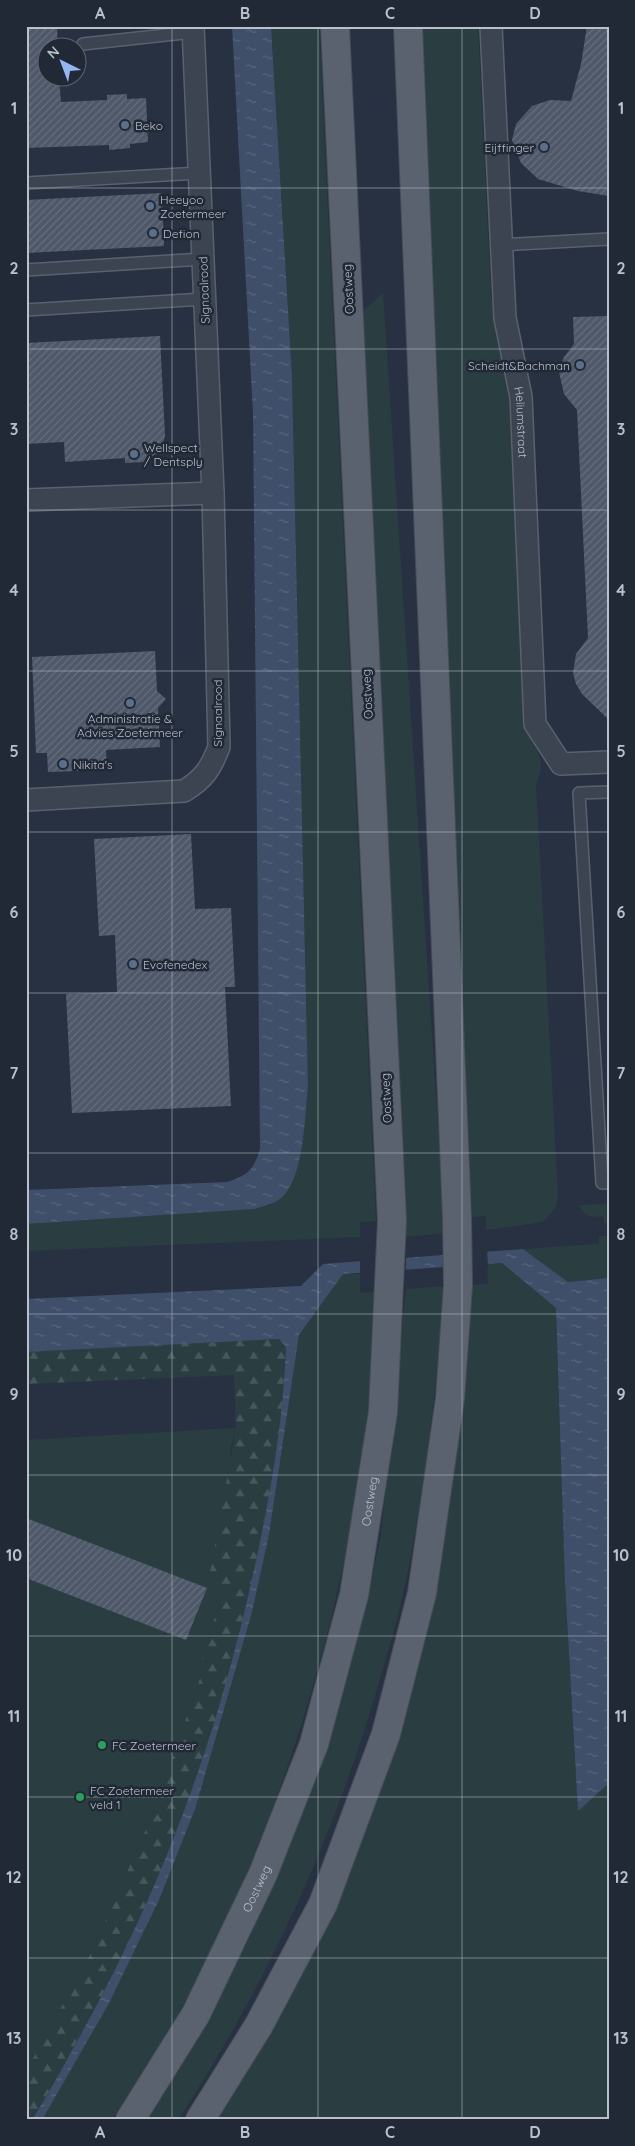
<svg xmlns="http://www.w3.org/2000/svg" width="635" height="2146" font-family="Quicksand,sans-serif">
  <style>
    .grass { fill: #2a3e42 }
    .forest { fill: url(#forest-firs) }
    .water { fill: url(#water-ripples) }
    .pier { fill: #283141 }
    .building { fill: url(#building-hatch) }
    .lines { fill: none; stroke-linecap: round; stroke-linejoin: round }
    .service-casing { stroke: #5a616e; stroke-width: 14 }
    .minor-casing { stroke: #5a616e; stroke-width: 24 }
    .primary-casing { stroke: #464c5a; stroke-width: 30 }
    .service { stroke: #3c4351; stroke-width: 11 }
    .minor { stroke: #3c4351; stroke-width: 21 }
    .primary { stroke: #5a6270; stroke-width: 28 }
    .grid { fill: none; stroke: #b9bfcb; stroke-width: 1; stroke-opacity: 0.55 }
    .service-dot { fill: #5c6f8a; stroke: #212836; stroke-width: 2 }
    .leisure-dot { fill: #2e9e5b; stroke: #212836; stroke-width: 2 }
    .labels { text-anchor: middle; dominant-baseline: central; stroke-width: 5; stroke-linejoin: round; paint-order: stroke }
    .poi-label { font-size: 12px; fill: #b9bfcb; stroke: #212836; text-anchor: start }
    .street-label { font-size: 12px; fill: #b9bfcb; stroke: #212836 }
    .neatline { fill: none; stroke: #b9bfcb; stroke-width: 2 }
    .grid-label { font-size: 16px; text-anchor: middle; font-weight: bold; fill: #b9bfcb }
  </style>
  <defs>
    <pattern id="forest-firs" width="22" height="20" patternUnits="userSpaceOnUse" patternTransform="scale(1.25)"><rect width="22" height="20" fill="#2a3e42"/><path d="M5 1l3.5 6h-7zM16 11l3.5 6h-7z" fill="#47585c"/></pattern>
    <pattern id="water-ripples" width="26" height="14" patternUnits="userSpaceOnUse" patternTransform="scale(1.25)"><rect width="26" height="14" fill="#3f4e69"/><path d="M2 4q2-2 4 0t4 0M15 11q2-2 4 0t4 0" fill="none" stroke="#59667d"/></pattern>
    <pattern id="building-hatch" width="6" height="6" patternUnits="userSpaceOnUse" patternTransform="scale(1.25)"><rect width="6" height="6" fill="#4e5869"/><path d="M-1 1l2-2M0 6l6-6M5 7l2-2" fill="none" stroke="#656e7d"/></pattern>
  </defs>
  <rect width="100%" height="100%" fill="#283141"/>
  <g class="grass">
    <polygon points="271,26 319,26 376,1221 360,1222 360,1237 26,1251 26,1224 254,1209 272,1204 304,1136 308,1087 292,376"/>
    <path d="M 413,26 L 478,26 L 491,297 L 509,398 L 523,723 C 527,737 543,753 541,768 C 540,773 538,779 536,784 L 558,1196 L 556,1207 L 543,1222 L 486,1230 L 486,1216 L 472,1217 Z"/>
    <polygon points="383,293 445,1233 405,1237 406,1219 355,319"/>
    <path d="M 609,1204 L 609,1223 L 604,1223 L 603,1216 C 592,1218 584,1216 579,1205 Z"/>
    <polygon points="599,1236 609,1236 609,1278 568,1282 523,1249 599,1244"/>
    <polygon points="502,1263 556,1308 565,1584 578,1810 609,1783 609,2120 212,2120 370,1805 471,1285 488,1284 487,1264"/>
    <path d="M 343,1274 L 360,1274 L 360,1293 L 376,1292 C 373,1349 371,1407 362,1464 C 326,1693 245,1929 112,2120 L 42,2120 L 252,1612 L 269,1535 L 299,1335 Z"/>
    <path d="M 446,1286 C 435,1392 425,1499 401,1603 C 396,1626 388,1649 382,1672 C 337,1831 269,1981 178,2120 L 145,2120 L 247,1944 L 283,1859 L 329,1732 L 366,1603 L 381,1536 L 406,1289 Z"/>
    <polygon points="236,1428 231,1447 222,1594 202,1658 202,1673 152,1816 90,1955 26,2071 26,1440"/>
  </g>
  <path class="forest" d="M 279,1339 L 286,1347 C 283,1425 269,1503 252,1580 C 228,1688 197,1796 151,1897 C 118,1970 78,2039 39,2109 L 32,2120 L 26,2120 L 26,2071 L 90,1955 L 152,1816 L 202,1673 L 202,1658 L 222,1594 L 208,1584 L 236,1428 L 234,1375 L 26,1384 L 26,1352 Z"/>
  <g class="water">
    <path d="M 232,26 L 271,26 L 292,376 L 308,1087 C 305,1116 304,1171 285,1194 C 278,1203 265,1206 254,1209 L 26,1224 L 26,1190 L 227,1182 C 248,1175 253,1171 260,1149 L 253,413 Z"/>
    <path d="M 523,1249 L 568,1282 L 609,1278 L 609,1783 L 578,1811 L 565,1584 L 556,1308 L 502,1263 L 343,1274 L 299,1335 L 269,1535 L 252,1612 L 195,1809 L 159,1900 L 108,2005 L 42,2120 L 32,2120 C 47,2096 61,2070 75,2045 C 159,1896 215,1746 252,1579 C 269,1503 283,1425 286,1347 L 279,1339 L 26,1352 L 26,1299 L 301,1286 L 323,1264 Z"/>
  </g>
  <g class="pier">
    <polygon points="487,1248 488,1267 445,1270 445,1252"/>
    <polygon points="406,1255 406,1273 360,1276 360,1259"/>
  </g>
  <g class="building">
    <polygon points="26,26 57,26 58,48 48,48 48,78 59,78 61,102 107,100 107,95 127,94 127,99 146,98 148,142 130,144 130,148 109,150 109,145 26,148"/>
    <polygon points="587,26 609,26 609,196 578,191 538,179 521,163 512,140 516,124 532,106 550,100 571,101 581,64"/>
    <polygon points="162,193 164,246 26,253 26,200"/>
    <polygon points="609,316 609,720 582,694 576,684 573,673 576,654 588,638 577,410 564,394 559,372 564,357 574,344 573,317"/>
    <polygon points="160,336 165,436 162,447 157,453 145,462 125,463 125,458 65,462 64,442 26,444 26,343"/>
    <polygon points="155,651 157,691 166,699 158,708 160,747 106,750 107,770 48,772 47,753 36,753 32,657"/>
    <polygon points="191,834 195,909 231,908 235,987 225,987 231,1106 72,1113 66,994 117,992 115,935 99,936 94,839"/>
    <polygon points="26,1518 207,1588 186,1640 26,1578"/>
  </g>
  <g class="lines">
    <g class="service-casing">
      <g id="service">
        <polyline points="83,44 193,32"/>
        <polyline points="26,183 199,173"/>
        <polyline points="501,245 609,239"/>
        <polyline points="26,270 203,259"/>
        <polyline points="26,310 204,299"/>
        <polyline points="609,792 579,793 602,1183 609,1183"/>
      </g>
    </g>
    <g class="minor-casing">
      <g id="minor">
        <path id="s1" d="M 491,26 L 505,318 L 521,397 L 535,724 L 561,764 L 609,762"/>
        <polyline points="26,500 213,493"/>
        <path d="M 26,800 L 184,791 C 204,779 211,768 219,747 L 213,493 L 193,26"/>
      </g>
    </g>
    <g class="primary-casing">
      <g id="primary">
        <path id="s2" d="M 130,2120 L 196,2014 L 263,1874 L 314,1744 L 354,1595 L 383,1412 L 392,1220 L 335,26"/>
        <polyline points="200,2120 259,2025 323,1904 386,1734 422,1593 450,1399 458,1285 457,1217 408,26"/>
      </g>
    </g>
    <use href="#service" class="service"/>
    <use href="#minor" class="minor"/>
    <use href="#primary" class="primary"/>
  </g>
  <path class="grid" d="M 172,26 L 172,2120M 318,26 L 318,2120M 462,26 L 462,2120M 26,188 L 609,188M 26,349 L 609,349M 26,510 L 609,510M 26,671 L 609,671M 26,832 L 609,832M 26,993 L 609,993M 26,1153 L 609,1153M 26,1314 L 609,1314M 26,1475 L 609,1475M 26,1636 L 609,1636M 26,1797 L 609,1797M 26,1958 L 609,1958"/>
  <g class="service-dot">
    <circle cx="125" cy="125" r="5"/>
    <circle cx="544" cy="147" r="5"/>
    <circle cx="150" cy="206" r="5"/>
    <circle cx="153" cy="233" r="5"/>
    <circle cx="580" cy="365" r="5"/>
    <circle cx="134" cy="454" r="5"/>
    <circle cx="130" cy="703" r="5"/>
    <circle cx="63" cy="764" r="5"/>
    <circle cx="133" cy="964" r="5"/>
  </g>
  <g class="leisure-dot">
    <circle cx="102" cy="1745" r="5"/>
    <circle cx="80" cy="1797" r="5"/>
  </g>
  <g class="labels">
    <g class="poi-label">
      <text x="135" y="125">Beko</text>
      <text x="534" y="147" text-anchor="end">Eijffinger</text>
      <text x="160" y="199">Heeyoo<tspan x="160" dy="14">Zoetermeer</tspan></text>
      <text x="163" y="233">Defion</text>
      <text x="570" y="365" text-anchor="end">Scheidt&amp;Bachman</text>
      <text x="144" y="447">Wellspect<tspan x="144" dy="14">/ Dentsply</tspan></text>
      <text x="130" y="718" text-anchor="middle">Administratie &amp;<tspan x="130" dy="14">Advies Zoetermeer</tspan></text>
      <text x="73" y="764">Nikita's</text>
      <text x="143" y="964">Evofenedex</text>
      <text x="112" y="1745">FC Zoetermeer</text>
      <text x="90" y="1790">FC Zoetermeer<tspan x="90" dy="14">veld 1</tspan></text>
    </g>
    <g class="street-label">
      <text transform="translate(348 289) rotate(-93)">Oostweg</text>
      <text transform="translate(204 290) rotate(-92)">Signaalrood</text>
      <text stroke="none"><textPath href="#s1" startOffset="398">Heliumstraat</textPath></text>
      <text transform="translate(367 694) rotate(-93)">Oostweg</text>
      <text transform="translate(217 713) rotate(-90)">Signaalrood</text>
      <text transform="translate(386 1098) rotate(-93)">Oostweg</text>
      <text stroke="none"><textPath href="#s2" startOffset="669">Oostweg</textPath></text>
      <text stroke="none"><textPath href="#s2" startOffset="264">Oostweg</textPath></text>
    </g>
  </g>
  <rect width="635" height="2146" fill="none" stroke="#212836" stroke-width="55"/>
  <g transform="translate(62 62) rotate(318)"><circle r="24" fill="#212836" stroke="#5e6472"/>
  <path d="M0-4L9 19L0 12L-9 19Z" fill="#95b5f3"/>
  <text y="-8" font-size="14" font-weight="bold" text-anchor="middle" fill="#b9bfcb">N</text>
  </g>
  <rect x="28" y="28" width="580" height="2090" class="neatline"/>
  <g class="grid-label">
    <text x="100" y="19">A</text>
    <text x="245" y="19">B</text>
    <text x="390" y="19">C</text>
    <text x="535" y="19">D</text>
    <text x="14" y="114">1</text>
    <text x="621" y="114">1</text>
    <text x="14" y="274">2</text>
    <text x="621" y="274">2</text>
    <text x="14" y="435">3</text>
    <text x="621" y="435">3</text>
    <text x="14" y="596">4</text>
    <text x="621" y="596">4</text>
    <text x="14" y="757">5</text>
    <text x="621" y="757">5</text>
    <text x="14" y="918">6</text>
    <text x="621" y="918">6</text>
    <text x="14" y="1079">7</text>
    <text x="621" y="1079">7</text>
    <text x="14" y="1240">8</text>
    <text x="621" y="1240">8</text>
    <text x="14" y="1400">9</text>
    <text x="621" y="1400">9</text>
    <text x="14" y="1561">10</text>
    <text x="621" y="1561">10</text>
    <text x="14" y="1722">11</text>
    <text x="621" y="1722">11</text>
    <text x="14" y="1883">12</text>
    <text x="621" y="1883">12</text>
    <text x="14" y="2044">13</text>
    <text x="621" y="2044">13</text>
    <text x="100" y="2138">A</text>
    <text x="245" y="2138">B</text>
    <text x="390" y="2138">C</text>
    <text x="535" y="2138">D</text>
  </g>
</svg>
